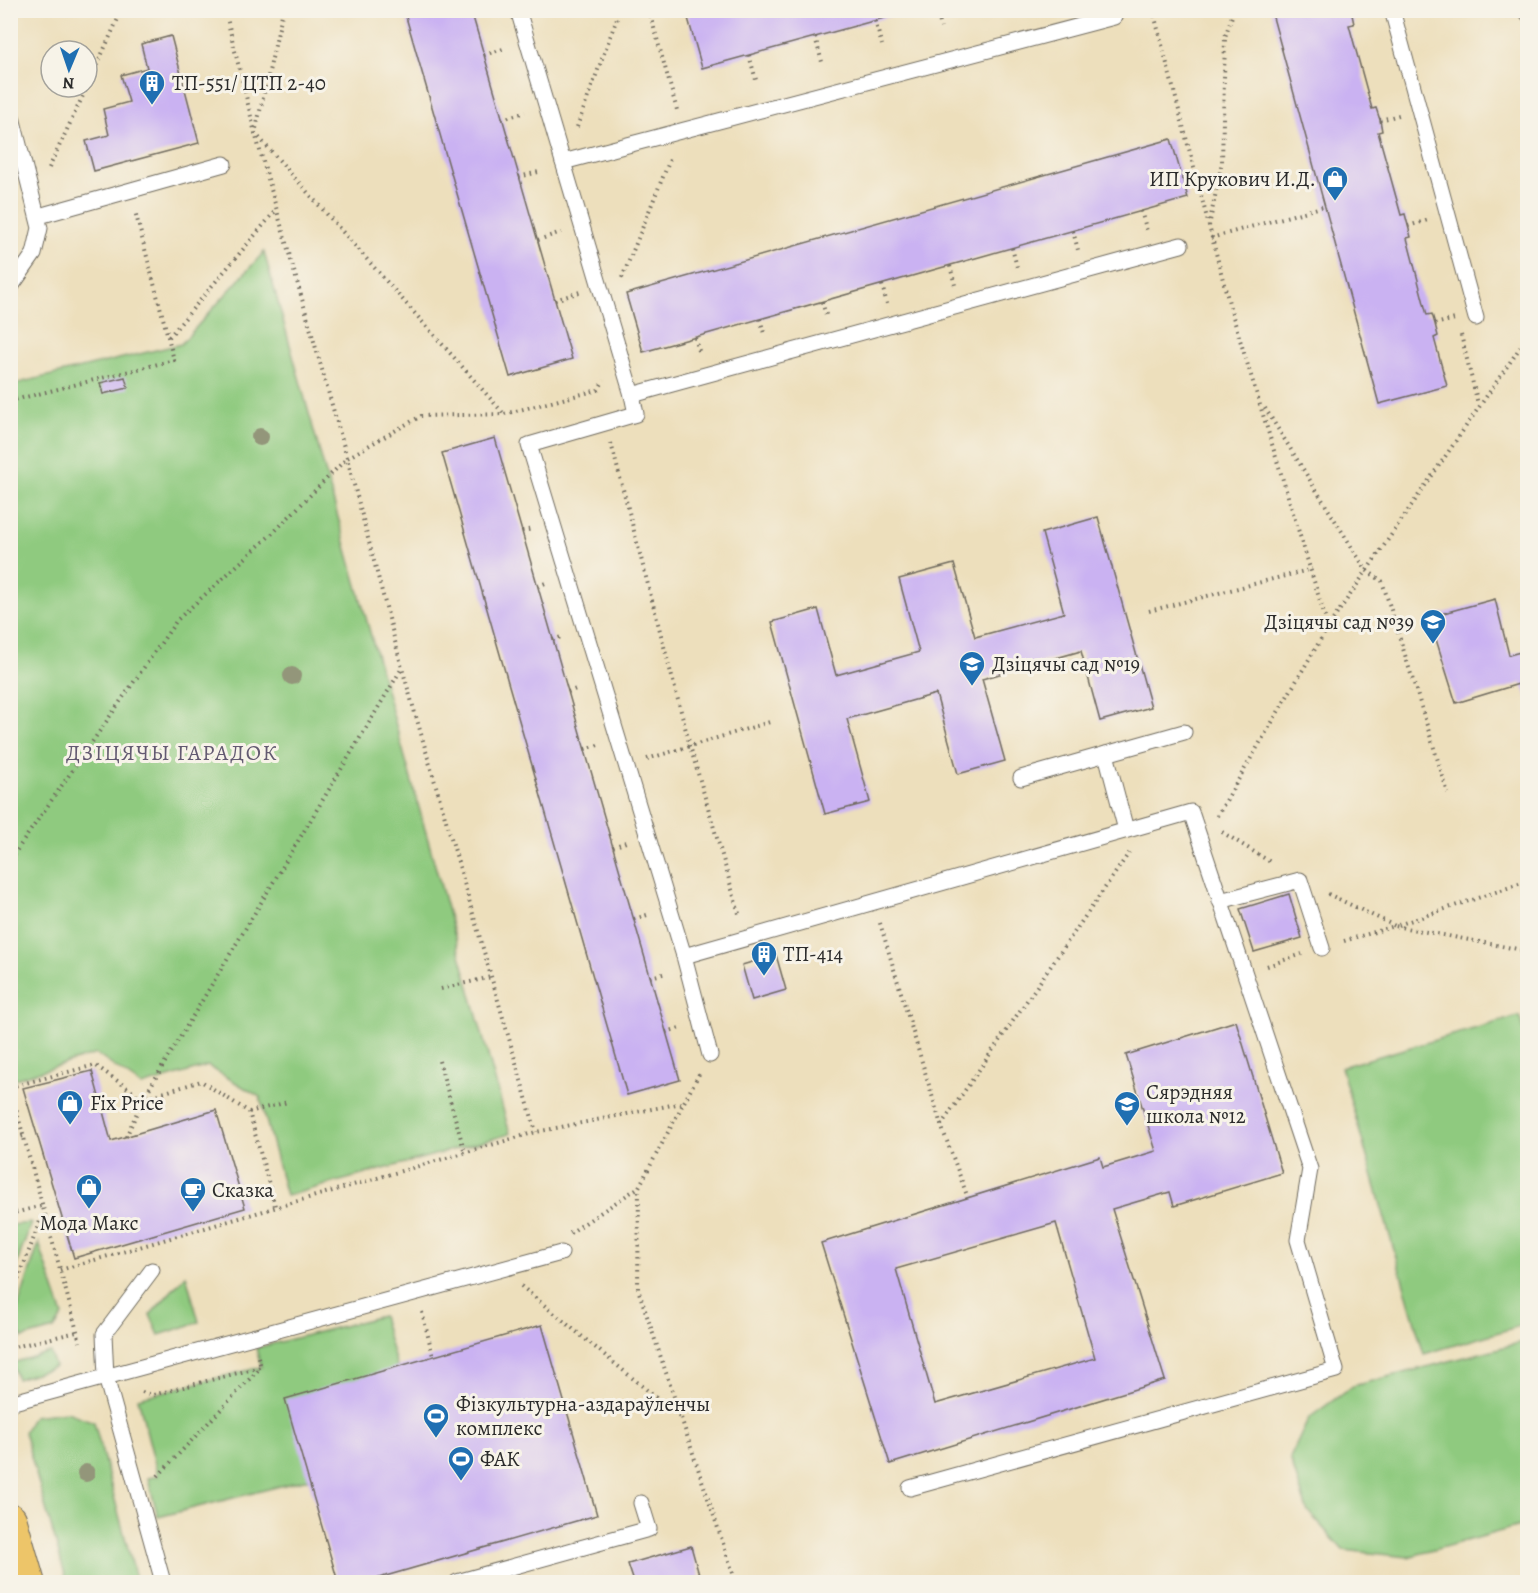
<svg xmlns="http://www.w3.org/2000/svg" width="1538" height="1593" font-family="Alegreya,serif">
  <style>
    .green { fill: #8fca7f; stroke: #5d7a55; stroke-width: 1.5 }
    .building { fill: #cab2f2; fill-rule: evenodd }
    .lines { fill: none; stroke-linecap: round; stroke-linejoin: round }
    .lane-casing { stroke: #6f6a5e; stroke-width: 17 }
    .primary-casing { stroke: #6f6a5e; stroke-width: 35 }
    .path { stroke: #6f6a5e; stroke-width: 4; stroke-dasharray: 1.5 4.5; stroke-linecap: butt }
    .lane { stroke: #fff; stroke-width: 15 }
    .primary { stroke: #edc569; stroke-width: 33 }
    .tree { fill: #93967a }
    .labels { text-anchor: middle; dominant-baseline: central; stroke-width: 6; stroke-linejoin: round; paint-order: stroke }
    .poi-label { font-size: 21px; fill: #2b2b2b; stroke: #f7f3e8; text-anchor: start }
    .neighbourhood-label { font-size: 22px; letter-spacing: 1.5px; fill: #635a71; stroke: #f7f3e8 }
  </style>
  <rect width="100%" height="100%" fill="#f7f3e8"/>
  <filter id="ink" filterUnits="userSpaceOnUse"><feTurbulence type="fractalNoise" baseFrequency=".0167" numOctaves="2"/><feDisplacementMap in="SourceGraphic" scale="12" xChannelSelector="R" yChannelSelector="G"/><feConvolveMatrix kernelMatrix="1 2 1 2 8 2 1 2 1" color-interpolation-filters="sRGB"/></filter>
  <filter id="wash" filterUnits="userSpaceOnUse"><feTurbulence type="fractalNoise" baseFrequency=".008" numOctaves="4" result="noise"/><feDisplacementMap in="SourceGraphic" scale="24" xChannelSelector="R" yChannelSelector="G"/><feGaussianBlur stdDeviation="1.35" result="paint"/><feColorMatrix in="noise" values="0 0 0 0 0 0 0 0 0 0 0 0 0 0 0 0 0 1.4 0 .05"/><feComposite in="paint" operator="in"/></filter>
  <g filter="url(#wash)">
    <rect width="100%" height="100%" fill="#eddfbc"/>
    <g class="green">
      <polygon points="264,252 510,1134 286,1196 260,1097 208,1066 142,1086 96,1054 15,1079 10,1063 10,385 181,344"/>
      <polygon points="1519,1016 1528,1045 1527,1324 1424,1354 1341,1067"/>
      <polygon points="31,1223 11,1281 11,1225"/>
      <polygon points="39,1243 63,1316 54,1329 22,1338 14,1319"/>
      <polygon points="186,1275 199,1322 159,1335 150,1315"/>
      <polygon points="382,1316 397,1367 308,1479 158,1517 148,1478 158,1476 138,1398 261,1367 256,1348"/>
      <polygon points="1527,1341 1527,1524 1408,1557 1343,1550 1307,1510 1290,1458 1309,1418 1353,1386"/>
      <polygon points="50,1352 55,1367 17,1379 12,1363"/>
      <polygon points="67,1412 94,1422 137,1582 67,1582 24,1432 33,1416"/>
    </g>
    <g id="blocks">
      <g class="building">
        <polygon points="404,10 471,10 572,359 510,377"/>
        <polygon points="913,10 702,68 686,11 689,10"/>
        <polygon points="1271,10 1351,10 1354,24 1349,25 1372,109 1376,108 1380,120 1382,131 1378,132 1401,215 1405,214 1411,237 1407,238 1427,315 1432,314 1435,324 1438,336 1434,338 1447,386 1379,404"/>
        <polygon points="171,36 199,143 94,171 86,141 109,135 103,109 129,102 121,75 147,68 141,44"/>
        <polygon points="1171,139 1188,198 643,352 626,294"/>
        <polygon points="125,377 128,388 103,394 100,383"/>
        <polygon points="495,438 680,1080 627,1095 442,453"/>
        <polygon points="1098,517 1151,707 1100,721 1081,651 982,679 1005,761 958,774 936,694 847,719 870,802 825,814 772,622 818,609 836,675 919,652 899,579 954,564 975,637 1064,613 1042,533"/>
        <polygon points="1495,599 1509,655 1528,650 1528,700 1522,683 1456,703 1429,617"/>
        <polygon points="1289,894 1302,938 1254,952 1240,909"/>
        <polygon points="776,955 786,990 752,1000 742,965"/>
        <path d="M 1236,1021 L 1282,1173 L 1174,1206 L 1170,1192 L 1112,1209 L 1165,1380 L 890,1464 L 821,1243 L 1100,1157 L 1103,1167 L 1156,1151 L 1126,1055 ZM 1056,1223 L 1095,1358 L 935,1404 L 896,1269 Z"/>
        <polygon points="92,1071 111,1141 216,1110 245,1208 74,1258 23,1088"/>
        <polygon points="542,1325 597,1515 365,1582 338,1582 285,1399"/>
        <polygon points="691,1546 701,1582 634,1582 628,1564"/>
      </g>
    </g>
  </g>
  <g filter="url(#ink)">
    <use href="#blocks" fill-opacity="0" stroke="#6f6a5e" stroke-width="1.5"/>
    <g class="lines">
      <g class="lane-casing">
        <g id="lane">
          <polyline points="518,10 632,395 1181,245"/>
          <polyline points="1392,10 1476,318"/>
          <polyline points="1526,10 1528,14"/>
          <polyline points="10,109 40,228 34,254 10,288"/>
          <polyline points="563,162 1114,17"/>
          <polyline points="39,216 224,164"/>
          <polyline points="632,395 636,414 529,445 684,956 710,1055"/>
          <polyline points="1106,754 1126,830"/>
          <polyline points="1021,778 1184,732"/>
          <polyline points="1220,901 1300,880 1322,948"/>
          <polyline points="684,956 1191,812 1310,1169 1298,1240 1336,1370 910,1488"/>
          <polyline points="152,1270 104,1334 106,1377 163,1582"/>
          <polyline points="10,1403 561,1253"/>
          <polyline points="457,1582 649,1529 641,1503"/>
        </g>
      </g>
      <g class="primary-casing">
        <polyline id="primary" points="10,1520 28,1582"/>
      </g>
      <g class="path">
        <polyline points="225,10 255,133 347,458 402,668 536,1132"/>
        <polyline points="283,10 255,133 504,414"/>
        <polyline points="649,10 677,110"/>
        <polyline points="937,10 941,28"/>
        <polyline points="1002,10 1002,12"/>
        <polyline points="1153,10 1230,307 1328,627"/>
        <polyline points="1351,12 1358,10"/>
        <polyline points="875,21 882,45"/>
        <polyline points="815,37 822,62"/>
        <polyline points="484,55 506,48"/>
        <polyline points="749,55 756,80"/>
        <polyline points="87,87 122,10"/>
        <polyline points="502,119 525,112"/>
        <polyline points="1380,120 1399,115"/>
        <polyline points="577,127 620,10"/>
        <polyline points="49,168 87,87"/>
        <polyline points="519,177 542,171"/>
        <polyline points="1141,211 1147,231"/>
        <polyline points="1209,226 1222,162 1225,37 1234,10"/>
        <polyline points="1408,226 1428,220"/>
        <polyline points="1073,231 1078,250"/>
        <polyline points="1211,238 1325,206"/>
        <polyline points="538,240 561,232"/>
        <polyline points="1012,248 1017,267"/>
        <polyline points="950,266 955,285"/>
        <polyline points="622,278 671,157"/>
        <polyline points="882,285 887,304"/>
        <polyline points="555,300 580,292"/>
        <polyline points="822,302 827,318"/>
        <polyline points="760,319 765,336"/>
        <polyline points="1435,324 1455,319"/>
        <polyline points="1461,335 1478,404"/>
        <polyline points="169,337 277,209"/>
        <polyline points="695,338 700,354"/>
        <polyline points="10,401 174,360 135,211"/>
        <polyline points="1265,408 1366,570 1382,581 1448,793"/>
        <polyline points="611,443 690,746 740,917"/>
        <polyline points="522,531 533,529"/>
        <polyline points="538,586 548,582"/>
        <polyline points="1149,611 1312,569"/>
        <polyline points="553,640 564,636"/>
        <polyline points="568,692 579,688"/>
        <polyline points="585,749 598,745"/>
        <polyline points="647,759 770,722"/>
        <polyline points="1217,816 1328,627 1528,336"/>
        <polyline points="1222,832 1272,863"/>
        <polyline points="613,847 626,842"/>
        <polyline points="10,860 177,620 275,531 347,458 421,416 504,414 598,390 604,380"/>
        <polyline points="1328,894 1395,926 1528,881"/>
        <polyline points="634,919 647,915"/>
        <polyline points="880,923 941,1125 968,1198"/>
        <polyline points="1344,941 1395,926 1528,951"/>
        <polyline points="1267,966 1302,954"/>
        <polyline points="650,977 667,973"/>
        <polyline points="441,989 491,977"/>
        <polyline points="666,1032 680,1028"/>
        <polyline points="439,1061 465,1153"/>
        <polyline points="699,1074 639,1187 638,1289 736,1582"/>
        <polyline points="10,1087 80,1342"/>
        <polyline points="10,1087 95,1065 143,1099 201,1081 249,1112 275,1206"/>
        <polyline points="249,1112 288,1102"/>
        <polyline points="941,1125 1129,853"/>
        <polyline points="126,1137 143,1099 402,668"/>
        <polyline points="10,1140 23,1136"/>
        <polyline points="10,1214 42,1206"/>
        <polyline points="570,1233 639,1187"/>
        <polyline points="60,1270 536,1132 682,1103"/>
        <polyline points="521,1286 682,1419"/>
        <polyline points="10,1302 43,1213"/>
        <polyline points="422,1312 433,1356"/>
        <polyline points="10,1348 77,1332"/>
        <polyline points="142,1392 153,1395 261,1367 258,1357"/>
        <polyline points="158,1476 260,1368"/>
      </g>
      <use href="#lane" class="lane"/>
      <use href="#primary" class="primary"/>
    </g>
    <g class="tree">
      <circle cx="260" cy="437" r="9"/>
      <circle cx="292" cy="676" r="9"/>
      <circle cx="86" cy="1473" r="9"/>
    </g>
  </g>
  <defs>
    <g id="building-pin" transform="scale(1.35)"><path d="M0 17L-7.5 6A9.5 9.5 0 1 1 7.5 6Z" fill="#1f6fb2" stroke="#f7f3e8"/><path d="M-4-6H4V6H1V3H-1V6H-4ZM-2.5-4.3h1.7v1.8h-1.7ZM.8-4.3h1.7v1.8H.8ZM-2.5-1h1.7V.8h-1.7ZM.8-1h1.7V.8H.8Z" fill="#fff"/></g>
    <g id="shop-pin" transform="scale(1.35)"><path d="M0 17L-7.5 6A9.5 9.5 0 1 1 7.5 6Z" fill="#1f6fb2" stroke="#f7f3e8"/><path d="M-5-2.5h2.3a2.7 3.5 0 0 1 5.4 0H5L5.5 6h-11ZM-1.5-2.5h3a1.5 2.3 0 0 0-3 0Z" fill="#fff"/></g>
    <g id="school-pin" transform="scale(1.35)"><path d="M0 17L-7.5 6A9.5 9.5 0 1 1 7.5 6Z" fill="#1f6fb2" stroke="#f7f3e8"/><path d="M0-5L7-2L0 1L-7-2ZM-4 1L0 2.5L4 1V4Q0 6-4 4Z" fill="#fff"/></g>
    <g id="cafe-pin" transform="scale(1.35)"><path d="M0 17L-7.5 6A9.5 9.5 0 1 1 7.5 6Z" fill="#1f6fb2" stroke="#f7f3e8"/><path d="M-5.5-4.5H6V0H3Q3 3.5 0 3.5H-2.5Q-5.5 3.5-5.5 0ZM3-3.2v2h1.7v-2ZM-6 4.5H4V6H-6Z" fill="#fff"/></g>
    <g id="stadium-pin" transform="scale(1.35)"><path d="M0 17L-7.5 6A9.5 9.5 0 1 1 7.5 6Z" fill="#1f6fb2" stroke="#f7f3e8"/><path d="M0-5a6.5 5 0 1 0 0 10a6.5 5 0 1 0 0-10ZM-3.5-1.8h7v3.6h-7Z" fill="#fff"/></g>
  </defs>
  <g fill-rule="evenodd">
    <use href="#building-pin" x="152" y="83"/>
    <use href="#shop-pin" x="1335" y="179"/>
    <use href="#school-pin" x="1433" y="622"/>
    <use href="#school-pin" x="972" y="664"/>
    <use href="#building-pin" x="764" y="954"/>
    <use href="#shop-pin" x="70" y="1103"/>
    <use href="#school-pin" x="1127" y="1104"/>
    <use href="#shop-pin" x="89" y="1187"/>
    <use href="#cafe-pin" x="193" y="1190"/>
    <use href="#stadium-pin" x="436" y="1416"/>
    <use href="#stadium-pin" x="461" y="1459"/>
  </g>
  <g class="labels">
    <g class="poi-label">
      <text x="172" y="83">ТП-551/ ЦТП 2-40</text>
      <text x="1316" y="179" text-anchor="end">ИП Крукович И.Д.</text>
      <text x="1414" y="622" text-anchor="end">Дзіцячы сад №39</text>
      <text x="992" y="664">Дзіцячы сад №19</text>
      <text x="783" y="954">ТП-414</text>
      <text x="1146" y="1092">Сярэдняя<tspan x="1146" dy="24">школа №12</tspan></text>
      <text x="90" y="1103">Fix Price</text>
      <text x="212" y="1190">Сказка</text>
      <text x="89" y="1223" text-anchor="middle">Мода Макс</text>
      <text x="456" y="1404">Фізкультурна-аздараўленчы<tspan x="456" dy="24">комплекс</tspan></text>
      <text x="480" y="1459">ФАК</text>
    </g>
    <g class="neighbourhood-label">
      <text x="172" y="753">ДЗІЦЯЧЫ ГАРАДОК</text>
    </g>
  </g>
  <rect width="1538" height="1593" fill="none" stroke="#f7f3e8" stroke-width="36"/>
  <g transform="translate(69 69) rotate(182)"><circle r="28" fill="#f7f3e8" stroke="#a5a39c" stroke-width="1.5"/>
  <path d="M0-4.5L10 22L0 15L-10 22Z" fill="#1f6fb2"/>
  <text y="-9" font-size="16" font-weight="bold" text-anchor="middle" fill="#2b2b2b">N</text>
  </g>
</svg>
